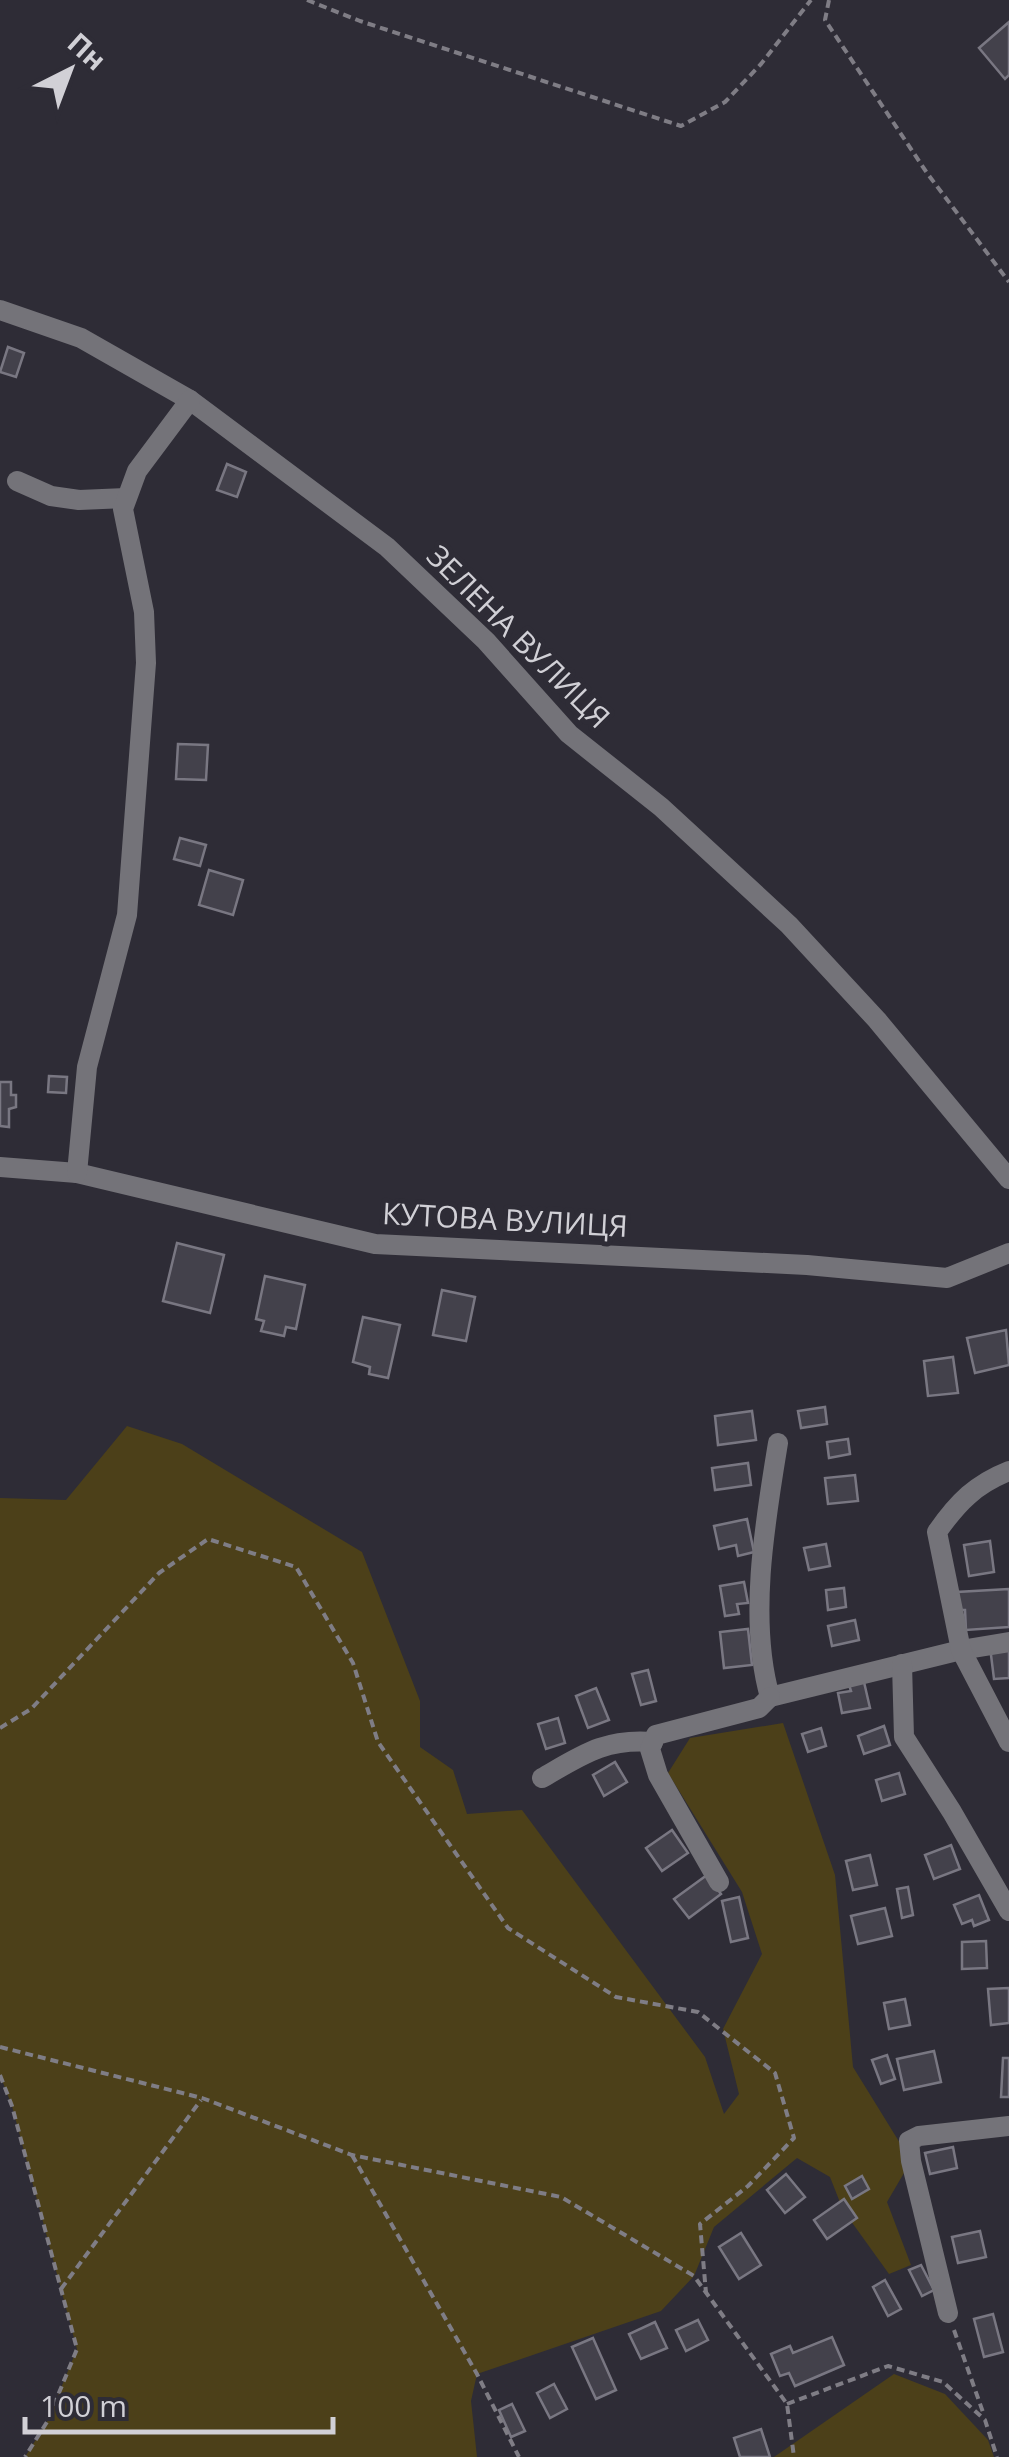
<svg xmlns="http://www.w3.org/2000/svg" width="1009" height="2457" font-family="'Open Sans',sans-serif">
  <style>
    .green { fill: #4c4019 }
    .building { fill: #43414b; stroke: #797782; stroke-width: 2.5 }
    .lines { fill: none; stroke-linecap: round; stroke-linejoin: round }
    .path { stroke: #7f7d85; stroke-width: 4; stroke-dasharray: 8 5; stroke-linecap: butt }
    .minor { stroke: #747379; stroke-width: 20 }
    .labels { text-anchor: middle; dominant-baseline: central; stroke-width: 10; stroke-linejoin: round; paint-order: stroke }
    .street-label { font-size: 30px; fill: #d1d0d6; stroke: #2e2c36 }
  </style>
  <rect width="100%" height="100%" fill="#2e2c36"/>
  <g class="green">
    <polygon points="127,1426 182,1444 362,1552 420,1701 420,1747 453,1770 467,1814 522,1810 705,2057 724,2114 739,2094 723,2029 762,1954 742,1892 668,1773 690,1738 783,1723 835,1875 853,2067 911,2161 887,2202 911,2265 889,2274 843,2210 830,2177 797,2158 714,2227 694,2276 661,2311 477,2374 471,2401 477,2457 25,2457 47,2422 77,2349 12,2106 0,2075 0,1498 66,1500"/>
    <polygon points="894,2374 945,2394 988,2440 994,2457 774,2457"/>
  </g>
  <g class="building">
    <polygon points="1009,22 1009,75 1005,79 979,48"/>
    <polygon points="8,347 24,353 16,377 0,372"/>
    <polygon points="227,464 246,472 237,497 217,490"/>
    <polygon points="178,744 208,745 206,780 176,779"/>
    <polygon points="180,838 206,845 200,866 174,859"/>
    <polygon points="209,870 243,880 233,915 199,905"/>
    <polygon points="49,1076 67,1077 66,1093 48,1092"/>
    <polygon points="0,1082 11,1082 11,1095 16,1095 16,1107 9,1109 9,1127 0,1126"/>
    <polygon points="177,1243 224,1255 210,1313 163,1301"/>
    <polygon points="265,1276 305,1285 296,1329 286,1327 284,1336 261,1331 264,1321 256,1319"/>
    <polygon points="442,1290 475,1297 466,1341 433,1335"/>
    <polygon points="363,1317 400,1325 388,1378 369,1374 370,1367 353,1362"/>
    <polygon points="1006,1330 1009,1365 975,1373 967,1338"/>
    <polygon points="953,1357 958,1393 928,1396 924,1361"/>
    <polygon points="825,1407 827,1424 801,1428 798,1411"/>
    <polygon points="752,1411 756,1440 718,1445 715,1416"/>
    <polygon points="848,1439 850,1454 829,1458 827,1442"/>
    <polygon points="748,1463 751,1485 715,1490 712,1468"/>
    <polygon points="855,1475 858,1501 828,1504 825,1478"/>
    <polygon points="747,1519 754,1552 738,1556 736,1545 719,1549 714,1526"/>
    <polygon points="990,1541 994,1572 969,1576 964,1545"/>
    <polygon points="826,1544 830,1566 809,1570 804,1548"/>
    <polygon points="744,1582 748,1603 737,1604 739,1614 725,1616 720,1586"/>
    <polygon points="844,1588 846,1607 828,1610 826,1590"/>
    <polygon points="1009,1589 1009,1627 966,1630 965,1610 958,1610 957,1592"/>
    <polygon points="855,1620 859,1640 832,1646 828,1626"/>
    <polygon points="748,1629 752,1665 724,1668 720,1632"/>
    <polygon points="1009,1645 1009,1678 994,1679 990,1647"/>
    <polygon points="648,1670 656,1701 641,1705 632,1674"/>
    <polygon points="864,1682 870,1708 842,1713 838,1693 851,1691 849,1685"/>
    <polygon points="596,1688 609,1720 588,1728 576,1696"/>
    <polygon points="558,1718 565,1743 546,1749 538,1724"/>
    <polygon points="884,1726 890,1745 864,1754 858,1736"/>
    <polygon points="821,1728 826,1746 808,1752 802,1734"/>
    <polygon points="615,1762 627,1782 604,1796 593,1775"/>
    <polygon points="899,1773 905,1794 882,1801 876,1780"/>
    <polygon points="672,1830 688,1853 662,1871 646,1848"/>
    <polygon points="951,1845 960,1869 934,1879 925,1855"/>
    <polygon points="870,1855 877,1885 853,1890 846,1861"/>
    <polygon points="707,1875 721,1894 689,1918 674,1899"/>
    <polygon points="908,1887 913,1915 902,1918 897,1889"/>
    <polygon points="979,1895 989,1920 974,1926 972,1920 962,1924 954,1905"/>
    <polygon points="739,1897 748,1938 731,1942 722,1901"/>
    <polygon points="885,1908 892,1936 858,1944 851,1916"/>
    <polygon points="986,1941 987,1968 962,1969 962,1942"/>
    <polygon points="1009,1988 1009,2023 991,2025 988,1989"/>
    <polygon points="905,1999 910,2025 889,2029 884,2003"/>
    <polygon points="934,2051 941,2082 904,2090 897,2059"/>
    <polygon points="887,2055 895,2079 881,2084 872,2060"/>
    <polygon points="1003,2058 1009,2058 1009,2097 1001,2097"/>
    <polygon points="953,2147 957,2168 930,2174 925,2153"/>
    <polygon points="786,2174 805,2197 785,2213 767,2190"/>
    <polygon points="862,2176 869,2189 852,2199 845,2186"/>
    <polygon points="844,2199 857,2218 827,2239 814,2220"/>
    <polygon points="980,2231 986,2257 958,2263 952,2237"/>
    <polygon points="741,2233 761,2265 739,2279 719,2247"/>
    <polygon points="921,2265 934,2290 922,2296 909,2270"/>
    <polygon points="885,2280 901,2309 888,2316 873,2287"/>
    <polygon points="993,2314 1003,2352 984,2357 974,2319"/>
    <polygon points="698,2320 708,2340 686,2351 676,2330"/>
    <polygon points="655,2322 667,2348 641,2359 629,2334"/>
    <polygon points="832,2337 844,2365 795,2386 789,2373 780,2376 771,2354 790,2346 793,2353"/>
    <polygon points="593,2338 616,2390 596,2399 572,2347"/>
    <polygon points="554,2384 567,2409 550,2418 537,2393"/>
    <polygon points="512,2404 525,2431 511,2437 499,2410"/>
    <polygon points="761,2429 770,2457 740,2457 734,2438"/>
  </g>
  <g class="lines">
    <g class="path">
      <polyline points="307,0 360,21 681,126 725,102 761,64 811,0"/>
      <polyline points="829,0 825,20 927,173 1009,282"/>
      <polyline points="0,1728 31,1709 159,1573 208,1539 296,1567 353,1663 378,1742 508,1928 616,1997 698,2012 775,2073 794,2138 748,2186 700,2224 706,2293"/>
      <polyline points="0,2047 202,2098 352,2155 561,2197 694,2276 787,2404 794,2457"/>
      <polyline points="0,2075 12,2106 77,2349 47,2422 25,2457"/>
      <polyline points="352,2155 477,2374 519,2457"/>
      <polyline points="61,2289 201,2100"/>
      <polyline points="954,2330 984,2415"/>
      <polyline points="787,2404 888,2366 943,2382 985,2420 997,2457"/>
    </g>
    <g class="minor">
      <polyline points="0,310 81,338 190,400 387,547 486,641 569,734 661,807 789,925 877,1020 1009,1179"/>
      <polyline points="17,481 51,496 79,500 126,498"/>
      <polyline points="0,1167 77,1173 375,1244 807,1265 947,1278 1009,1253"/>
      <polyline points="77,1173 87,1067 127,915 146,663 144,612 123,509 137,471 190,400"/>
      <path d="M 778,1443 C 765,1522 748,1620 770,1697 L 961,1650 L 1009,1642"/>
      <path d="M 1009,1471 C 976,1484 958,1502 937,1532 L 961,1650 L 1009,1742"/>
      <polyline points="902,1664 904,1737 952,1812 1009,1911"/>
      <path d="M 542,1778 C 582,1755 605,1738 653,1742"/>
      <polyline points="719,1882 658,1775 650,1749 656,1735 759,1708 770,1697"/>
      <polyline points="948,2313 911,2161 909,2141 919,2136 1009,2126"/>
    </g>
  </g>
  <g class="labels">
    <g class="street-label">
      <text transform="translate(519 636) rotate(45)">ЗЕЛЕНА ВУЛИЦЯ</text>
      <text transform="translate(505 1219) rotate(3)">КУТОВА ВУЛИЦЯ</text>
    </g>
  </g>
  <g transform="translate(70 70) rotate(42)" stroke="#2e2c36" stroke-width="8" paint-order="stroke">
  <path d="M0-8L18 38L0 25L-18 38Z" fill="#d1d0d6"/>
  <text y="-15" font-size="28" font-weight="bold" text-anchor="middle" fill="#d1d0d6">Пн</text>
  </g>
  <path d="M25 2417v15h308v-15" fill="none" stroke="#d1d0d6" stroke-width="5"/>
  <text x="40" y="2417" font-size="30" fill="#d1d0d6" stroke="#2e2c36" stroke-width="8" paint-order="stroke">100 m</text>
</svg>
